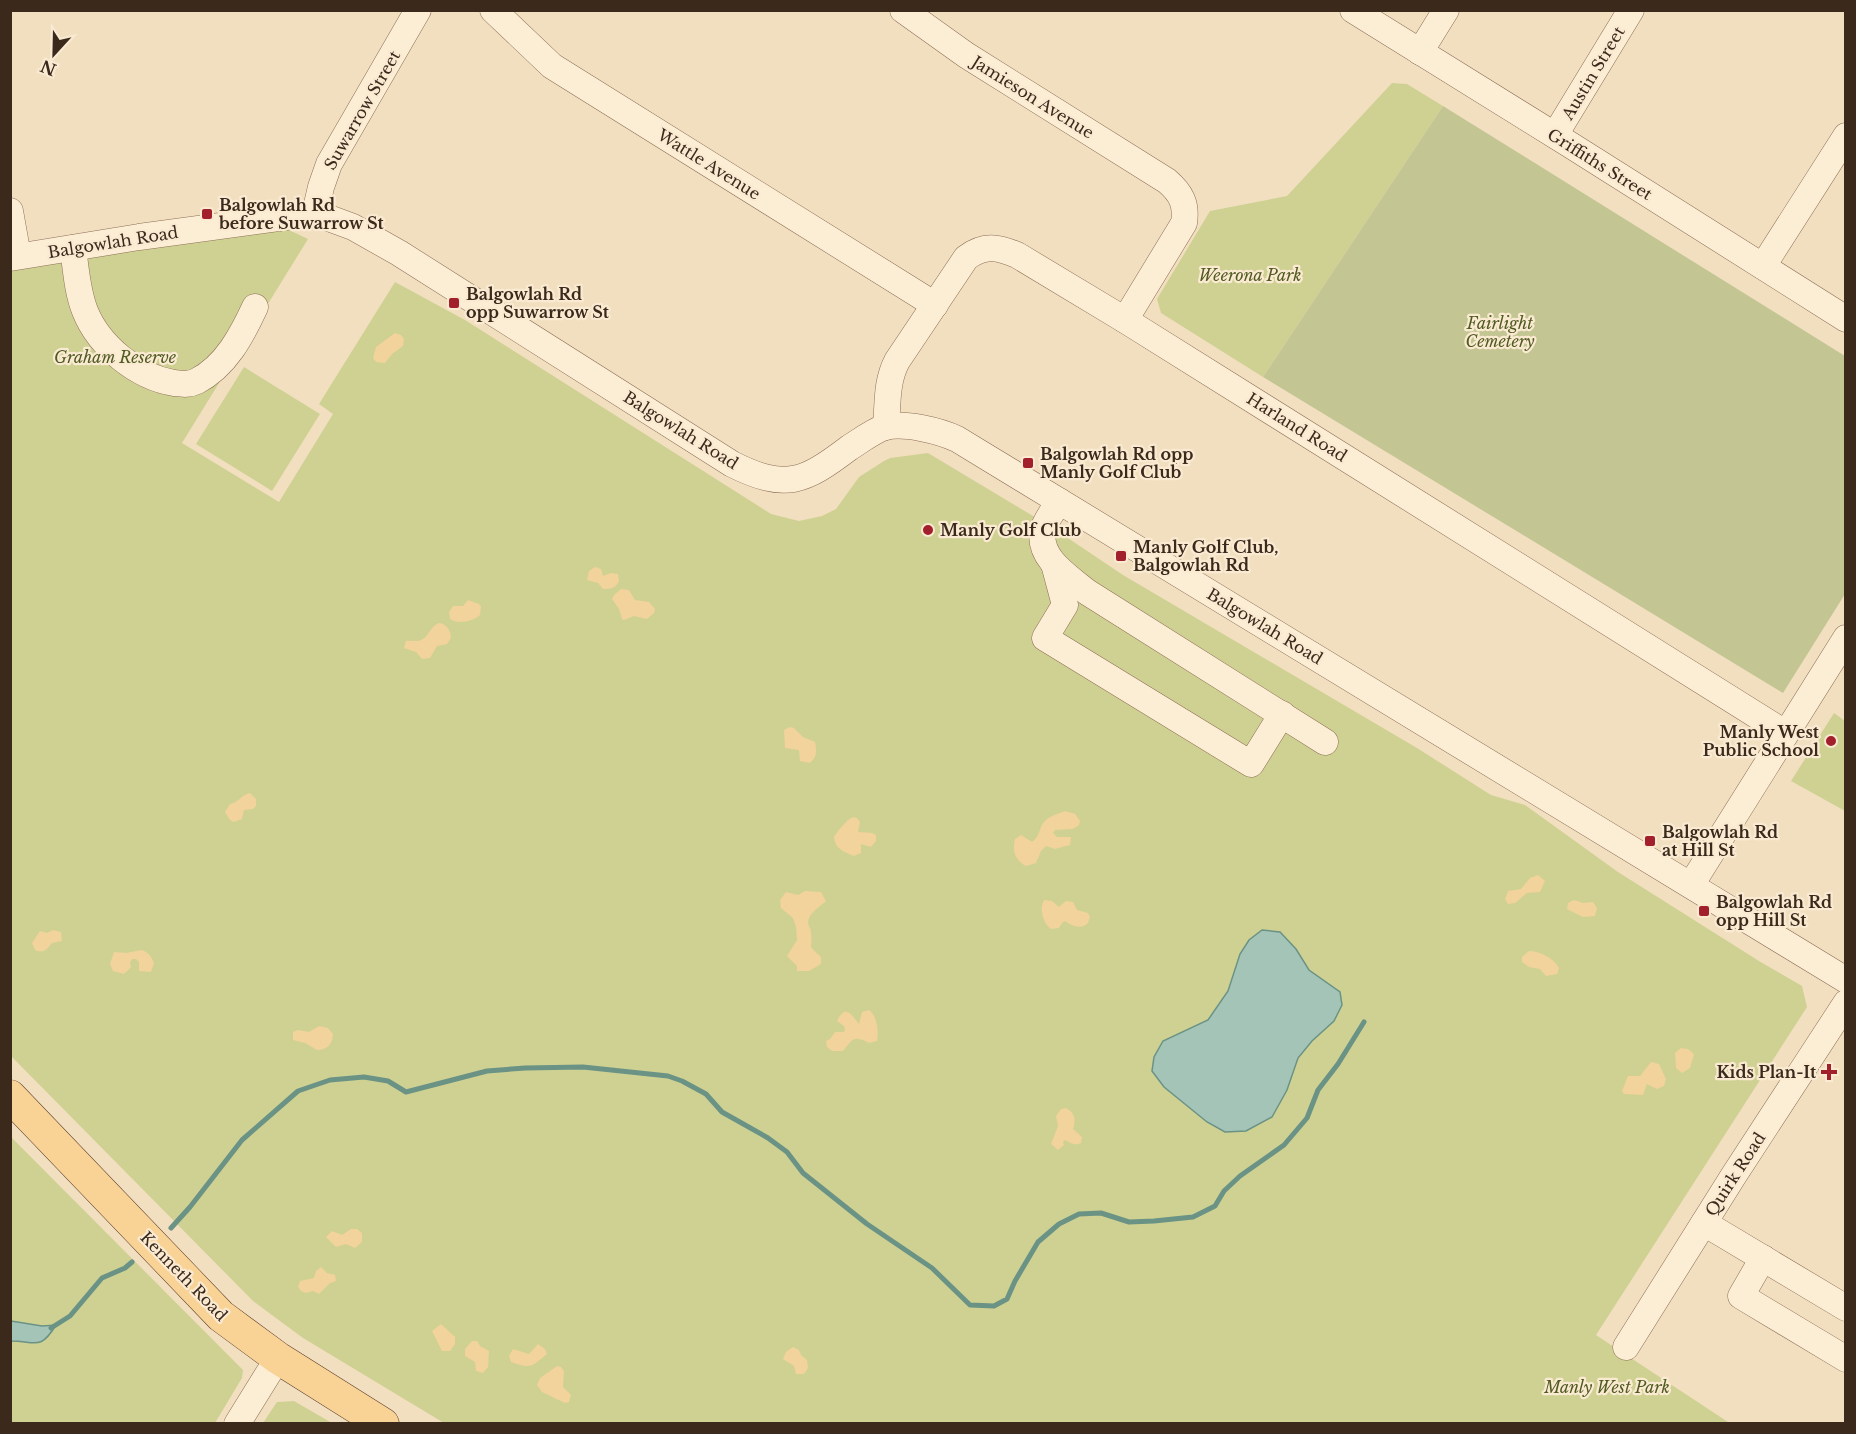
<svg xmlns="http://www.w3.org/2000/svg" width="1856" height="1434" font-family="'Libre Baskerville',serif">
  <style>
    .green { fill: #cfd193 }
    .sand { fill: #f1d39b }
    .cemetery { fill: #c3c593 }
    .water { fill: #a4c4b8; stroke: #6a9385; stroke-width: 1.5 }
    .lines { fill: none; stroke-linecap: round; stroke-linejoin: round }
    .stream { stroke: #6a9385; stroke-width: 5 }
    .minor-casing { stroke: #8d6f56; stroke-width: 27 }
    .major-casing { stroke: #5a3d2b; stroke-width: 33 }
    .minor { stroke: #fcedd5; stroke-width: 26 }
    .major { stroke: #f9d295; stroke-width: 32 }
    .poi-dot { fill: #a2202b; stroke: #f9ead1; stroke-width: 2 }
    .labels { text-anchor: middle; dominant-baseline: central; stroke-width: 4.5; stroke-linejoin: round; paint-order: stroke }
    .street-label { font-size: 16px; fill: #3b291c; stroke: #f9ead1 }
    .poi-label { font-size: 16px; font-weight: bold; fill: #3b291c; stroke: #f9ead1; text-anchor: start }
    .park-label { font-size: 16px; font-style: italic; fill: #505a21; stroke: #f9ead1 }
  </style>
  <rect width="100%" height="100%" fill="#f2dfc0"/>
  <g class="green">
    <polygon points="1392,83 1407,84 1443,106 1263,377 1161,313 1157,299 1210,211 1287,196"/>
    <polygon points="289,230 308,239 182,443 279,502 333,414 319,404 395,282 465,320 771,514 799,521 822,516 836,509 859,477 884,461 890,458 928,453 1053,528 1123,575 1417,748 1491,795 1525,805 1618,872 1759,961 1802,986 1807,1007 1596,1335 1731,1424 444,1423 303,1338 253,1301 11,1056 11,270 240,233"/>
    <polygon points="244,367 320,414 272,491 196,444"/>
    <polygon points="1834,713 1845,721 1845,811 1791,781"/>
    <polygon points="10,1136 243,1370 242,1378 215,1423 11,1423"/>
    <polygon points="294,1401 332,1423 263,1423 277,1402"/>
  </g>
  <g class="sand">
    <polygon points="395,333 401,335 404,339 403,346 392,354 385,363 376,362 373,358 376,347"/>
    <path d="M 595,567 L 601,569 L 603,576 L 611,573 L 618,574 L 619,581 C 616,588 611,589 603,589 L 598,583 L 587,580 L 589,571 Z"/>
    <polygon points="621,589 629,590 635,600 649,602 655,609 654,613 647,619 634,616 624,620 622,619 619,609 612,599 614,595"/>
    <path d="M 468,600 L 479,604 L 481,607 L 480,615 C 473,621 459,625 450,619 L 449,612 L 453,606 L 463,606 Z"/>
    <path d="M 439,623 C 446,624 451,630 451,638 L 447,644 L 437,646 L 430,658 L 422,659 L 416,652 L 404,648 L 406,641 C 411,640 417,642 421,640 C 429,637 430,626 439,623 Z"/>
    <path d="M 790,727 L 794,728 L 803,737 L 815,742 C 817,752 817,757 810,763 L 800,761 L 799,750 L 785,748 L 784,730 Z"/>
    <path d="M 250,793 L 256,799 L 256,806 L 253,809 L 244,810 L 242,819 L 234,822 L 230,820 L 225,812 L 230,804 C 238,803 241,795 250,793 Z"/>
    <path d="M 1065,811 L 1075,814 L 1080,821 L 1079,825 L 1073,829 L 1055,830 L 1053,833 L 1057,837 L 1071,837 L 1070,845 L 1055,849 L 1046,846 L 1041,851 L 1036,863 L 1026,866 C 1015,860 1012,851 1015,839 L 1021,835 L 1032,842 C 1041,836 1038,827 1046,820 C 1050,816 1060,813 1065,811 Z"/>
    <path d="M 853,817 L 857,818 L 860,822 L 858,832 L 872,833 L 876,835 L 876,841 L 871,847 L 861,844 L 861,853 L 854,856 C 844,852 835,849 834,837 C 837,832 847,819 853,817 Z"/>
    <polygon points="1538,875 1545,881 1540,892 1527,893 1515,903 1508,904 1505,899 1508,891 1521,889 1530,878"/>
    <path d="M 805,891 L 821,892 L 826,901 C 820,907 808,913 808,923 C 809,928 811,928 811,933 C 813,950 806,943 821,957 L 821,964 L 809,971 L 797,971 L 797,966 L 787,956 L 797,940 L 796,927 L 793,918 L 781,908 L 780,900 L 786,892 L 798,895 Z"/>
    <path d="M 1044,900 L 1052,901 L 1059,907 L 1066,901 L 1073,902 L 1077,910 L 1088,913 L 1090,917 L 1088,923 C 1081,930 1072,926 1065,921 L 1062,923 L 1059,928 L 1051,929 C 1043,923 1039,909 1044,900 Z"/>
    <polygon points="1574,900 1583,903 1593,902 1597,908 1595,916 1583,917 1567,909 1568,903"/>
    <path d="M 53,930 L 61,932 L 62,941 L 52,943 C 47,949 44,954 35,950 L 32,943 L 40,931 L 47,933 Z"/>
    <path d="M 142,950 C 149,953 151,956 154,963 L 151,972 L 139,971 L 139,962 L 136,959 L 132,959 L 130,963 L 131,967 L 124,974 L 113,971 L 110,964 L 114,952 L 126,953 Z"/>
    <path d="M 1529,951 C 1539,951 1554,958 1559,968 L 1557,974 L 1546,976 L 1540,969 L 1529,967 L 1522,962 L 1522,957 Z"/>
    <path d="M 869,1010 C 877,1015 879,1032 877,1041 L 869,1043 C 853,1035 853,1039 843,1051 L 832,1051 L 827,1047 L 826,1041 L 830,1039 L 835,1032 L 844,1032 L 845,1029 L 844,1026 L 837,1021 C 845,1003 852,1015 859,1024 L 862,1012 Z"/>
    <path d="M 319,1026 L 328,1028 L 333,1034 C 333,1043 328,1050 317,1050 L 305,1043 L 293,1040 L 293,1032 L 298,1030 L 309,1032 Z"/>
    <polygon points="1681,1048 1688,1049 1694,1054 1690,1068 1682,1073 1676,1068 1675,1053"/>
    <polygon points="1651,1062 1659,1064 1666,1079 1664,1086 1657,1089 1647,1084 1643,1095 1624,1094 1622,1091 1628,1076 1640,1076"/>
    <path d="M 1066,1108 C 1075,1113 1076,1119 1073,1129 L 1082,1137 L 1081,1143 C 1074,1146 1071,1143 1065,1140 L 1063,1142 L 1064,1145 L 1058,1150 L 1051,1144 L 1058,1126 L 1056,1116 L 1061,1109 Z"/>
    <polygon points="351,1229 357,1229 362,1233 362,1242 355,1248 346,1244 336,1247 326,1237 332,1231 342,1235"/>
    <polygon points="321,1267 327,1273 335,1275 336,1281 330,1283 319,1294 313,1291 306,1293 301,1291 298,1287 300,1281 314,1278 316,1271"/>
    <polygon points="441,1324 455,1337 455,1344 450,1351 442,1351 432,1331"/>
    <polygon points="472,1341 477,1341 480,1346 489,1351 488,1367 483,1373 476,1371 475,1362 465,1356 465,1349"/>
    <path d="M 538,1344 L 545,1349 L 547,1354 C 531,1367 532,1369 511,1362 L 509,1356 L 513,1349 L 529,1354 Z"/>
    <polygon points="793,1347 799,1350 801,1355 807,1360 808,1368 804,1374 796,1374 794,1366 783,1359 786,1352"/>
    <polygon points="557,1366 561,1367 564,1371 563,1387 571,1395 569,1402 565,1403 542,1392 537,1385 540,1378"/>
  </g>
  <polygon class="cemetery" points="1443,106 1845,356 1845,594 1783,693 1263,377"/>
  <g class="water">
    <polygon points="1262,930 1280,932 1296,949 1309,970 1340,992 1342,1005 1334,1021 1312,1041 1298,1058 1287,1090 1272,1117 1246,1131 1225,1132 1207,1122 1164,1087 1152,1071 1154,1057 1163,1041 1208,1020 1228,991 1240,954 1249,940"/>
    <path d="M 11,1321 L 42,1326 L 56,1325 C 40,1351 36,1341 11,1341 Z"/>
  </g>
  <g class="lines">
    <g class="stream">
      <polyline points="171,1228 190,1207 242,1140 298,1091 330,1080 364,1077 388,1081 406,1092 487,1071 525,1068 583,1067 668,1076 682,1081 706,1094 722,1112 768,1138 787,1152 803,1173 867,1224 932,1268 970,1305 994,1306 1007,1299 1015,1281 1038,1242 1059,1224 1079,1214 1101,1213 1129,1222 1154,1221 1193,1217 1215,1206 1224,1191 1240,1176 1284,1145 1307,1118 1318,1090 1338,1064 1364,1022"/>
      <polyline points="51,1328 70,1316 102,1278 125,1268 132,1262"/>
    </g>
    <g class="minor-casing">
      <g id="minor">
        <polyline points="493,10 552,66 935,305"/>
        <path d="M 903,10 L 966,55 L 1167,181 C 1181,193 1187,204 1184,223 L 1125,320"/>
        <polyline points="1353,10 1572,146 1846,319"/>
        <polyline points="1420,52 1446,10"/>
        <polyline points="1555,135 1631,10"/>
        <polyline points="10,211 18,256"/>
        <polyline points="315,213 321,187 329,164 418,10"/>
        <path d="M 73,248 C 76,269 77,291 85,311 C 99,346 137,377 174,383 C 183,384 189,385 197,381 C 226,366 242,335 255,307"/>
        <path d="M 10,258 L 139,237 L 315,213 L 353,227 L 399,253 L 732,464 C 786,491 804,482 849,448 C 860,441 873,431 885,427 C 904,422 940,431 957,439 L 1846,980"/>
        <polyline points="1763,266 1846,136"/>
        <path d="M 886,427 C 888,404 886,382 897,361 L 966,258 C 984,244 998,247 1017,255 L 1125,320 L 1785,733"/>
        <path d="M 1059,501 C 1054,510 1045,521 1043,530 C 1037,558 1069,577 1087,592 L 1325,742"/>
        <polyline points="1054,564 1065,605 1045,638 1251,764 1282,714"/>
        <polyline points="1691,885 1846,638"/>
        <polyline points="1704,1223 1846,1308"/>
        <polyline points="1763,1258 1741,1296 1846,1359"/>
        <polyline points="1626,1347 1734,1175 1846,1003"/>
        <polyline points="237,1424 278,1358"/>
      </g>
    </g>
    <g class="major-casing">
      <polyline id="major" points="10,1096 221,1316 278,1358 383,1424"/>
    </g>
    <use href="#minor" class="minor"/>
    <use href="#major" class="major"/>
  </g>
  <g class="poi-dot">
    <rect x="201" y="208" width="12" height="12" rx="3"/>
    <rect x="448" y="297" width="12" height="12" rx="3"/>
    <rect x="1022" y="457" width="12" height="12" rx="3"/>
    <circle cx="928" cy="530" r="6"/>
    <rect x="1115" y="550" width="12" height="12" rx="3"/>
    <circle cx="1831" cy="741" r="6"/>
    <rect x="1644" y="835" width="12" height="12" rx="3"/>
    <rect x="1698" y="905" width="12" height="12" rx="3"/>
    <path d="M1826 1063h6v6h6v6h-6v6h-6v-6h-6v-6h6z"/>
  </g>
  <g class="labels">
    <g class="street-label">
      <text transform="translate(1593 73) rotate(-59)">Austin Street</text>
      <text transform="translate(1033 97) rotate(32)">Jamieson Avenue</text>
      <text transform="translate(362 110) rotate(-60)">Suwarrow Street</text>
      <text transform="translate(709 164) rotate(32)">Wattle Avenue</text>
      <text transform="translate(1600 164) rotate(32)">Griffiths Street</text>
      <text transform="translate(113 242) rotate(-9)">Balgowlah Road</text>
      <text transform="translate(1297 427) rotate(32)">Harland Road</text>
      <text transform="translate(681 430) rotate(32)">Balgowlah Road</text>
      <text transform="translate(1265 626) rotate(31)">Balgowlah Road</text>
      <text transform="translate(1735 1174) rotate(-57)">Quirk Road</text>
      <text transform="translate(184 1276) rotate(46)">Kenneth Road</text>
    </g>
    <g class="poi-label">
      <text x="219" y="205">Balgowlah Rd<tspan x="219" dy="18">before Suwarrow St</tspan></text>
      <text x="466" y="294">Balgowlah Rd<tspan x="466" dy="18">opp Suwarrow St</tspan></text>
      <text x="1040" y="454">Balgowlah Rd opp<tspan x="1040" dy="18">Manly Golf Club</tspan></text>
      <text x="940" y="530">Manly Golf Club</text>
      <text x="1133" y="547">Manly Golf Club,<tspan x="1133" dy="18">Balgowlah Rd</tspan></text>
      <text x="1819" y="732" text-anchor="end">Manly West<tspan x="1819" dy="18">Public School</tspan></text>
      <text x="1662" y="832">Balgowlah Rd<tspan x="1662" dy="18">at Hill St</tspan></text>
      <text x="1716" y="902">Balgowlah Rd<tspan x="1716" dy="18">opp Hill St</tspan></text>
      <text x="1816" y="1072" text-anchor="end">Kids Plan-It</text>
    </g>
    <g class="park-label">
      <text x="1250" y="275">Weerona Park</text>
      <text x="1500" y="323">Fairlight<tspan x="1500" dy="18">Cemetery</tspan></text>
      <text x="115" y="357">Graham Reserve</text>
      <text x="1607" y="1387">Manly West Park</text>
    </g>
  </g>
  <rect width="1856" height="1434" fill="none" stroke="#3b291c" stroke-width="24"/>
  <g transform="translate(54 54) rotate(202)" stroke="#f9ead1" stroke-width="4.5" paint-order="stroke">
  <path d="M0-4.5L10 22L0 15L-10 22Z" fill="#3b291c"/>
  <text y="-9" font-size="16" font-weight="bold" text-anchor="middle" fill="#3b291c">N</text>
  </g>
</svg>
